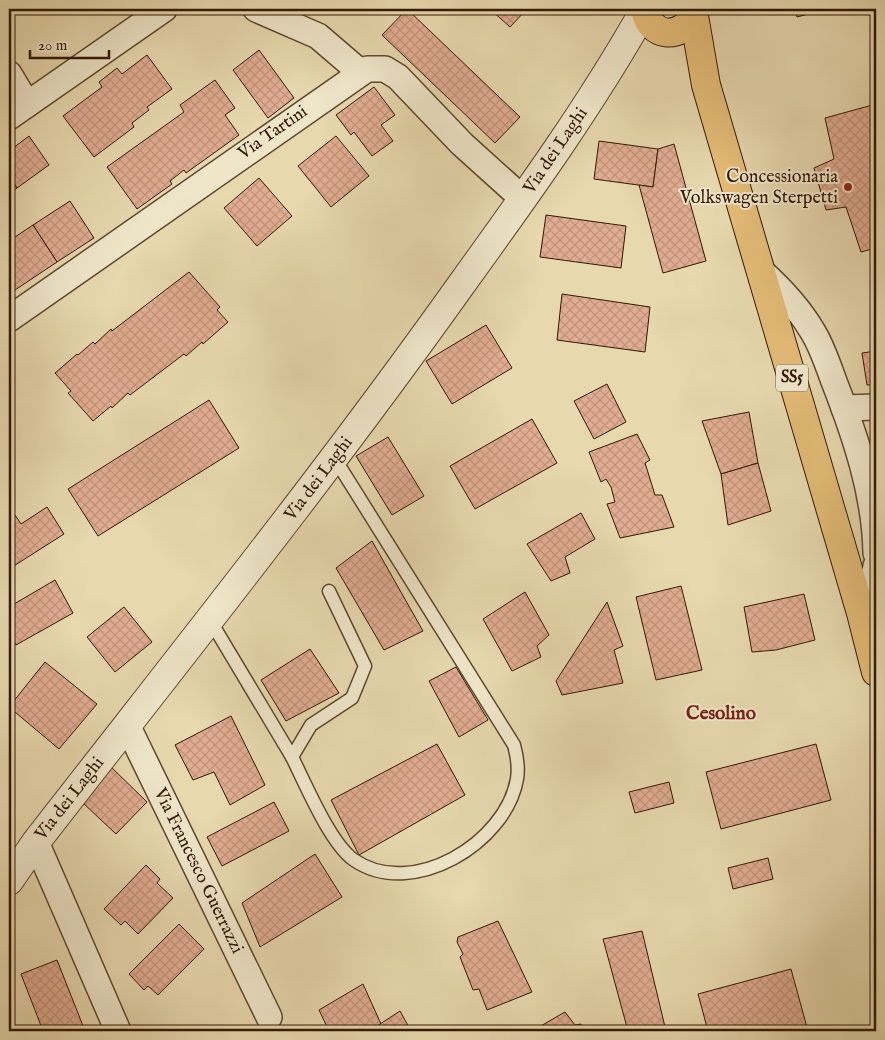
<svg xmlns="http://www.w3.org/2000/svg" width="885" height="1040" font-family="'IM FELL English',serif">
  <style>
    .building { fill: url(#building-cross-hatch); stroke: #321800 }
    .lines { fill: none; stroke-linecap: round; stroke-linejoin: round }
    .service-casing { stroke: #5f482c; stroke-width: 15 }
    .minor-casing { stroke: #5f482c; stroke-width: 28 }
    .tertiary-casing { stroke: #5f482c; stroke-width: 30 }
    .primary-casing { stroke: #321800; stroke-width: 30 }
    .service { stroke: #efe6ca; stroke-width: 12 }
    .minor { stroke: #efe6ca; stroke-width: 25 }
    .tertiary { stroke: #efe6ca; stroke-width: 28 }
    .primary { stroke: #e4bc77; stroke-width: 28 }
    .poi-dot { fill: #8f2418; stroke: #efe6ca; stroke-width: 2 }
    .labels { text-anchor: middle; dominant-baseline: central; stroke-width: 4; stroke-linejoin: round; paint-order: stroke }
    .shield { fill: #efe6ca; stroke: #6b563d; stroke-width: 1 }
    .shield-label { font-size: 16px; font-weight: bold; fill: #321800 }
    .street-label { font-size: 18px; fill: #321800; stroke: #efe6ca }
    .poi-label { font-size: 18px; fill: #321800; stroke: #efe6ca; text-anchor: end }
    .neighbourhood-label { font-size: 19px; font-weight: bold; fill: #7a1f14; stroke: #efe6ca }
  </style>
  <defs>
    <pattern id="building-cross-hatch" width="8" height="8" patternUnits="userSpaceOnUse" patternTransform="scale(1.25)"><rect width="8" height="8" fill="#e0ac92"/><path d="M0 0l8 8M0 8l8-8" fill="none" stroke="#c1937c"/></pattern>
  </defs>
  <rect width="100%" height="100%" fill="#e7d8ae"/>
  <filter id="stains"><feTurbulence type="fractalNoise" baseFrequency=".004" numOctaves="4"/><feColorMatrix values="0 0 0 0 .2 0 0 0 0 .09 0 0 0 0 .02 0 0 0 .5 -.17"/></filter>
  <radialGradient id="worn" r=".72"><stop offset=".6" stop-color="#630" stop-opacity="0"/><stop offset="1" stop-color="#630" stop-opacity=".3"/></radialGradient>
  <g class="building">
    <polygon points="407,9 520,117 495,143 382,35"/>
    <polygon points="490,9 527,9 510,27"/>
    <polygon points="795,9 827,9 797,17"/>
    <polygon points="259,50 294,98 268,118 233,70"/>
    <polygon points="147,55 172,89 147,107 149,110 132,123 134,127 94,157 63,116 102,87 99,82 117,68 122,74"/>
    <polygon points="215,80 235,108 225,115 239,135 186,173 184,170 170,181 172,184 137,209 107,167 184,112 180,105"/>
    <polygon points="374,87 395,115 381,125 393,141 372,156 354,132 351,135 336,115"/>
    <polygon points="876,104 876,248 861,252 846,207 826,210 814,168 834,159 825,118"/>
    <polygon points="29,136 49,165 17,188 9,176 9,151"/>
    <polygon points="336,136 369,176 331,207 298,166"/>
    <polygon points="599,141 658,149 653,187 594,179"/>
    <polygon points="674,144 706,261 663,273 639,185 653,187 658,149"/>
    <polygon points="9,176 17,188 9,194"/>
    <polygon points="259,178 292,216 257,246 224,208"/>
    <polygon points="70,201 94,238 57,262 33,225"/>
    <polygon points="546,215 626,226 621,268 540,257"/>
    <polygon points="33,225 57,262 9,294 9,241"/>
    <polygon points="189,272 220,307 217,310 228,322 203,344 202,342 186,356 184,354 130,395 128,393 112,408 111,406 93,421 68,393 71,391 55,373 77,354 78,355 93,342 95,344 111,329 112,331"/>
    <polygon points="562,294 650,307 645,352 557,340"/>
    <polygon points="486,325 512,368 452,404 426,361"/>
    <polygon points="876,351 876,385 867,385 862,353"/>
    <polygon points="607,384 626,422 594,439 574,401"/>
    <polygon points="209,400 239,448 98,536 68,489"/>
    <polygon points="749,412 758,463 721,474 702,421"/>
    <polygon points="532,419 557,463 475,509 450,466"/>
    <polygon points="637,434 650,460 645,463 655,495 662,495 674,527 620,538 607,504 615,502 611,487 606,479 601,482 589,452"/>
    <polygon points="388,437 424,496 392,515 356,456"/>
    <polygon points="758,463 771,511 728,525 721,474"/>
    <polygon points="47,507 64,534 9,569 9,519 15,515 21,524"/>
    <polygon points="581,513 595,539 565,557 570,573 551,581 527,544"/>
    <polygon points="372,541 423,631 384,650 336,568"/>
    <polygon points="55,580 73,613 16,645 9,633 9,607"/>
    <polygon points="681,586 702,670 656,680 636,597"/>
    <polygon points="525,592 549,635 537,646 541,657 512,671 483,619"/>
    <polygon points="804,594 815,640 776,650 752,652 744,607"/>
    <polygon points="607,602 623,646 614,650 623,683 562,695 556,681"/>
    <polygon points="124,607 152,642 115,672 87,637"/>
    <polygon points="310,649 339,693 286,721 261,680"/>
    <polygon points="45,662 97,704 59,749 9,707"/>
    <polygon points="456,667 488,720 459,737 429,681"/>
    <polygon points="231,716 265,785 230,805 214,772 193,780 175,745"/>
    <polygon points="437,744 465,795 359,855 331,800"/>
    <polygon points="816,744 831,800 721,829 706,772"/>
    <polygon points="109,765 147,802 116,834 83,803 95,790 90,785"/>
    <polygon points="669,782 674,803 635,813 629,792"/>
    <polygon points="274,802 289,831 222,866 207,837"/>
    <polygon points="315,854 342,897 260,947 242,903"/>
    <polygon points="768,858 773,879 733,889 728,868"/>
    <polygon points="146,865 160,879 157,883 173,898 138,934 125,921 121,925 104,909"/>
    <polygon points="498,921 532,992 487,1010 479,989 473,990 460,957 463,954 457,942 458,937"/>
    <polygon points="179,924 204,949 158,995 148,986 144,990 129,974"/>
    <polygon points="642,931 666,1031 628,1031 603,939"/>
    <polygon points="57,960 85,1031 43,1031 21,974"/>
    <polygon points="791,969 808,1031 708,1031 698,994"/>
    <polygon points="363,984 381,1024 370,1031 329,1031 319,1010"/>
    <polygon points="400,1011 411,1031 370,1031 377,1026"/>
    <polygon points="565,1012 575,1025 581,1024 584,1031 532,1031"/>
  </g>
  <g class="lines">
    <g class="service-casing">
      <g id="service">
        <path d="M 329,591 L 365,666 L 352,698 L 311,725 L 292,757 C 306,785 330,843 354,860 C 412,900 506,843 517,779 C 519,767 517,756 514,745 L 335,459"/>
        <polyline points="210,620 292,757"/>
      </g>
    </g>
    <g class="minor-casing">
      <g id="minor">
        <polyline points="256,9 318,36 360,72"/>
        <polyline points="9,74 27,104"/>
        <polyline points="9,117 164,9"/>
        <path d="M 761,271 C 781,289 799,308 813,332 C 823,348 828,366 835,384 C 856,438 875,495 876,553"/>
        <polyline points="9,319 367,69 385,69 398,77 462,144 523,199"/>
        <polyline points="844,408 876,407"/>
        <polyline points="861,613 873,582 876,566"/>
        <polyline points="127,725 269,1017"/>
        <polyline points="36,842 118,1031"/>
      </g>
    </g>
    <g class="tertiary-casing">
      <path id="tertiary" d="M 9,881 L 36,842 C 179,658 325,476 461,285 C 526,195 591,105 645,9"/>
    </g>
    <g class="primary-casing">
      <g id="primary">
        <path d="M 645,9 C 650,38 680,40 694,16"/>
        <polyline points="695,9 694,16 706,85 861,613 876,672"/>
      </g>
    </g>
    <use href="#service" class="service"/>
    <use href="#minor" class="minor"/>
    <use href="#tertiary" class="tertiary"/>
    <use href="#primary" class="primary"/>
  </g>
  <circle class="poi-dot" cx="848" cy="187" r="5"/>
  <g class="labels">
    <rect class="shield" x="776" y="364.5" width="32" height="27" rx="4"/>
    <g class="shield-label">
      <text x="792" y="378">SS5</text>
    </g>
    <g class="street-label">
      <text transform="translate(273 133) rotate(-35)">Via Tartini</text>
      <text transform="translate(556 151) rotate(-56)">Via dei Laghi</text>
      <text transform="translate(319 479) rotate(-53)">Via dei Laghi</text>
      <text transform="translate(70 799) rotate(-52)">Via dei Laghi</text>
      <text transform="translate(198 871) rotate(64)">Via Francesco Guerrazzi</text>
    </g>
    <g class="poi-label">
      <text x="838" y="177">Concessionaria<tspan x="838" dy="21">Volkswagen Sterpetti</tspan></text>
    </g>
    <g class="neighbourhood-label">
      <text x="721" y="714">Cesolino</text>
    </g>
  </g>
  <rect width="885" height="1040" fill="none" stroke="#e7d8ae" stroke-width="30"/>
  <rect x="10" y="10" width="865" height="1020" fill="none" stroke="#321800" stroke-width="2.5"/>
  <rect x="15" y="15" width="855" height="1010" fill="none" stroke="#321800"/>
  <path d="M30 50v8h79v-8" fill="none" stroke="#321800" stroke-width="2.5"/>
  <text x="38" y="50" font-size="15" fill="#321800" stroke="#efe6ca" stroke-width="4" paint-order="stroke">20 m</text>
  <rect width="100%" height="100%" filter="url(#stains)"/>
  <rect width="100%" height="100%" fill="url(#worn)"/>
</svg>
